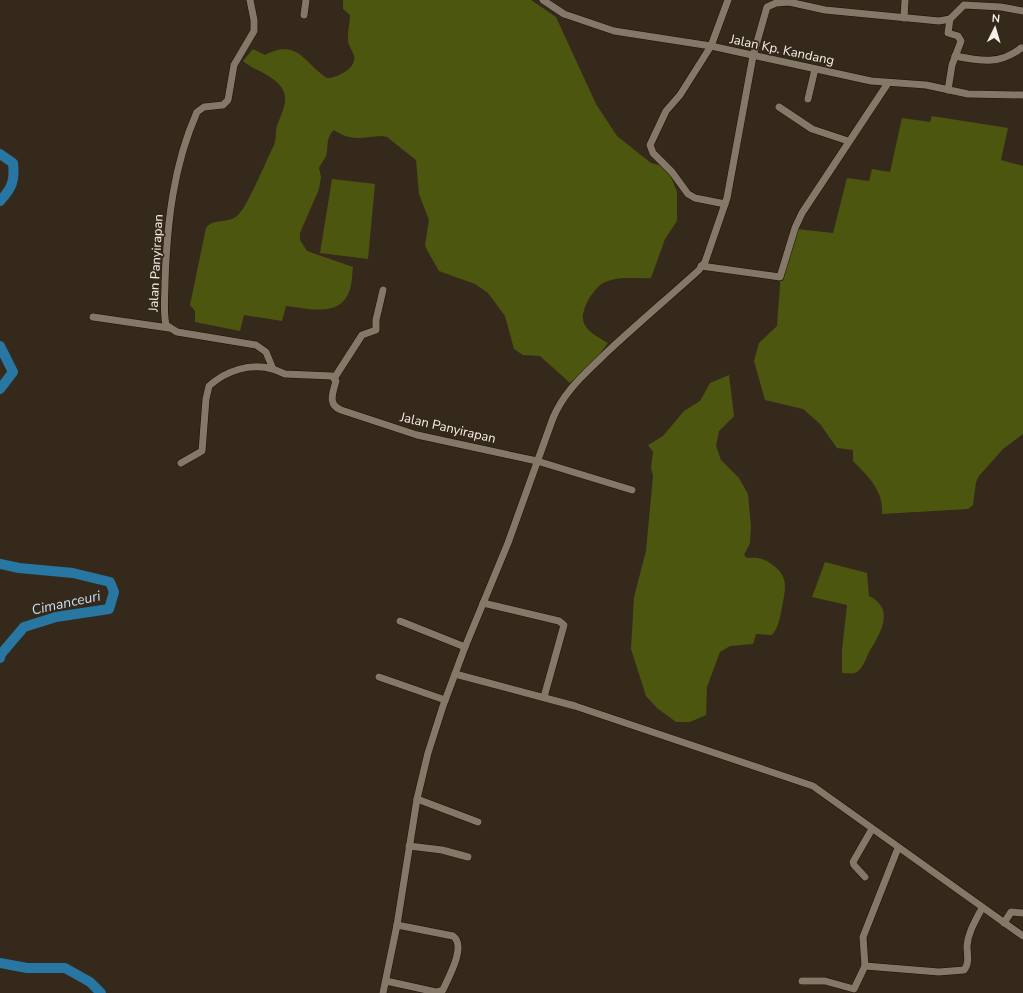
<svg xmlns="http://www.w3.org/2000/svg" width="1023" height="993" font-family="'Nunito Sans',sans-serif">
  <style>
    .green { fill: #4d560e }
    .lines { fill: none; stroke-linecap: round; stroke-linejoin: round }
    .river { stroke: #2877a3; stroke-width: 10 }
    .minor-casing { stroke: #1c1106; stroke-width: 8 }
    .minor { stroke: #867869; stroke-width: 7 }
    .labels { text-anchor: middle; dominant-baseline: central; stroke-width: 3.5; stroke-linejoin: round; paint-order: stroke }
    .street-label { font-size: 13px; fill: #f8f0e8; stroke: #35291c }
    .water-label { font-size: 14px; font-style: italic; fill: #c9dfee; stroke: #35291c }
  </style>
  <rect width="100%" height="100%" fill="#35291c"/>
  <g class="green">
    <path d="M 343,0 L 531,0 L 556,17 L 596,104 L 617,136 L 651,163 L 662,166 L 669,172 L 677,192 L 677,221 L 665,239 L 651,278 C 637,279 621,276 608,281 C 599,284 595,290 590,297 C 575,323 585,330 608,343 L 595,360 L 570,383 L 540,356 L 523,355 L 514,349 L 505,316 L 488,293 L 475,284 L 439,271 L 427,250 L 425,245 L 429,220 L 419,194 L 416,160 L 387,137 L 382,136 C 363,137 351,142 334,130 C 325,138 329,147 326,156 C 324,160 321,164 319,168 L 321,177 L 319,189 L 300,233 L 300,240 L 307,251 L 353,267 C 352,275 352,285 349,292 C 339,318 307,308 286,306 L 282,321 L 244,315 L 240,331 L 195,322 L 195,311 L 190,305 L 206,228 C 213,218 227,224 237,216 C 247,208 267,159 274,145 C 277,138 275,132 277,126 C 284,106 294,93 270,77 C 261,71 251,68 243,61 L 253,49 L 265,55 C 298,38 304,63 327,78 C 337,78 357,68 354,56 C 353,51 349,47 348,41 C 347,33 350,24 350,15 L 343,9 Z"/>
    <path d="M 932,116 L 1008,128 L 1001,160 L 1023,166 L 1023,434 L 1003,449 L 979,476 L 976,482 L 973,505 L 968,509 L 882,514 C 884,491 868,476 853,461 L 853,450 L 837,448 L 820,424 L 803,409 L 765,400 L 754,361 L 759,343 L 777,326 L 781,272 L 797,229 L 833,233 L 847,178 L 869,181 L 872,169 L 890,172 L 902,118 L 930,122 Z"/>
    <polygon points="332,179 375,184 368,259 320,253"/>
    <path d="M 729,375 L 734,416 L 719,431 L 716,446 L 721,460 L 739,478 L 748,494 L 751,527 L 750,543 L 744,555 L 747,558 C 756,557 763,558 770,563 C 789,576 786,586 782,607 C 780,618 779,626 772,635 L 756,634 L 753,644 L 730,646 L 720,652 L 707,687 L 706,715 L 690,722 L 676,722 L 657,708 L 646,696 L 631,649 L 634,597 L 646,551 L 653,476 L 651,468 L 653,452 L 648,445 L 663,436 L 684,411 L 700,401 L 710,383 Z"/>
    <path d="M 825,562 L 867,573 L 869,596 C 896,609 880,634 869,652 C 866,659 862,670 855,673 C 851,674 846,673 842,673 L 842,650 L 847,605 L 812,597 Z"/>
  </g>
  <g class="lines">
    <g class="river">
      <path d="M 0,154 L 13,163 C 15,181 12,188 0,201"/>
      <polyline points="0,346 13,372 0,389"/>
      <polyline points="0,564 19,568 73,573 110,582 114,592 109,609 56,617 24,627 1,654 0,658"/>
      <polyline points="0,963 27,968 65,968 90,982 101,993"/>
    </g>
    <g class="minor-casing">
      <g id="minor">
        <path d="M 250,0 L 254,20 L 254,31 L 234,65 L 228,100 L 223,105 L 204,107 L 197,112 C 173,166 167,224 165,282 C 165,297 163,311 166,325 L 177,332 L 256,345 L 266,352 L 273,369 L 285,374 L 332,376 L 336,381 C 333,393 327,404 341,410 L 417,435 L 537,461 L 632,490"/>
        <polyline points="543,0 564,14 614,31 711,46 871,81 926,85 968,94 1023,95"/>
        <polyline points="304,15 306,0"/>
        <polyline points="904,18 905,0"/>
        <path d="M 955,56 C 980,61 1000,65 1021,48"/>
        <polyline points="948,90 952,65 961,41 958,36 948,33 950,19"/>
        <polyline points="808,99 815,69"/>
        <polyline points="779,107 812,129 848,141"/>
        <polyline points="725,204 695,198 688,194 672,172 653,153 650,145 666,111 680,95 711,46 728,0"/>
        <polyline points="701,266 780,277 795,228 802,213 888,83"/>
        <polyline points="93,317 169,328"/>
        <polyline points="335,377 362,335 376,330 376,320 383,290"/>
        <path d="M 181,463 L 202,451 L 206,399 L 209,386 C 227,370 250,363 273,369"/>
        <polyline points="483,603 559,621 564,625 544,697"/>
        <polyline points="400,621 465,647"/>
        <polyline points="455,674 575,706 813,786 1023,936"/>
        <polyline points="379,677 445,700"/>
        <polyline points="417,799 478,822"/>
        <polyline points="409,846 442,850 468,857"/>
        <polyline points="865,877 854,865 853,862 872,829"/>
        <polyline points="1004,923 1011,912 1023,913"/>
        <path d="M 865,966 L 939,972 L 964,970 C 970,963 967,954 967,946 C 968,932 976,920 982,908"/>
        <path d="M 386,981 L 436,992 L 443,990 C 448,978 467,946 453,936 L 397,925"/>
        <polyline points="802,981 825,981 854,989 865,966 863,937 898,848"/>
        <path d="M 383,993 L 397,925 L 417,799 L 428,753 L 443,706 L 465,647 L 508,543 L 553,418 C 565,390 584,375 605,354 C 636,325 668,298 699,270 L 705,262 L 727,198 L 753,56 L 767,7 L 776,3 L 789,2 L 825,10 L 939,21 L 950,19 L 964,5 L 1001,7 L 1023,11"/>
      </g>
    </g>
    <use href="#minor" class="minor"/>
  </g>
  <g class="labels">
    <g class="street-label">
      <text transform="translate(782 50) rotate(12)">Jalan Kp. Kandang</text>
      <text transform="translate(156 263) rotate(-87)">Jalan Panyirapan</text>
      <text transform="translate(448 428) rotate(13)">Jalan Panyirapan</text>
    </g>
    <g class="water-label">
      <text transform="translate(66 603) rotate(-12)">Cimanceuri</text>
    </g>
  </g>
  <g transform="translate(995 28) rotate(5)" stroke="#35291c" stroke-width="3" paint-order="stroke">
  <path d="M0-3L7 15L0 10L-7 15Z" fill="#f8f0e8"/>
  <text y="-6" font-size="11" font-weight="bold" text-anchor="middle" fill="#f8f0e8">N</text>
  </g>
</svg>
